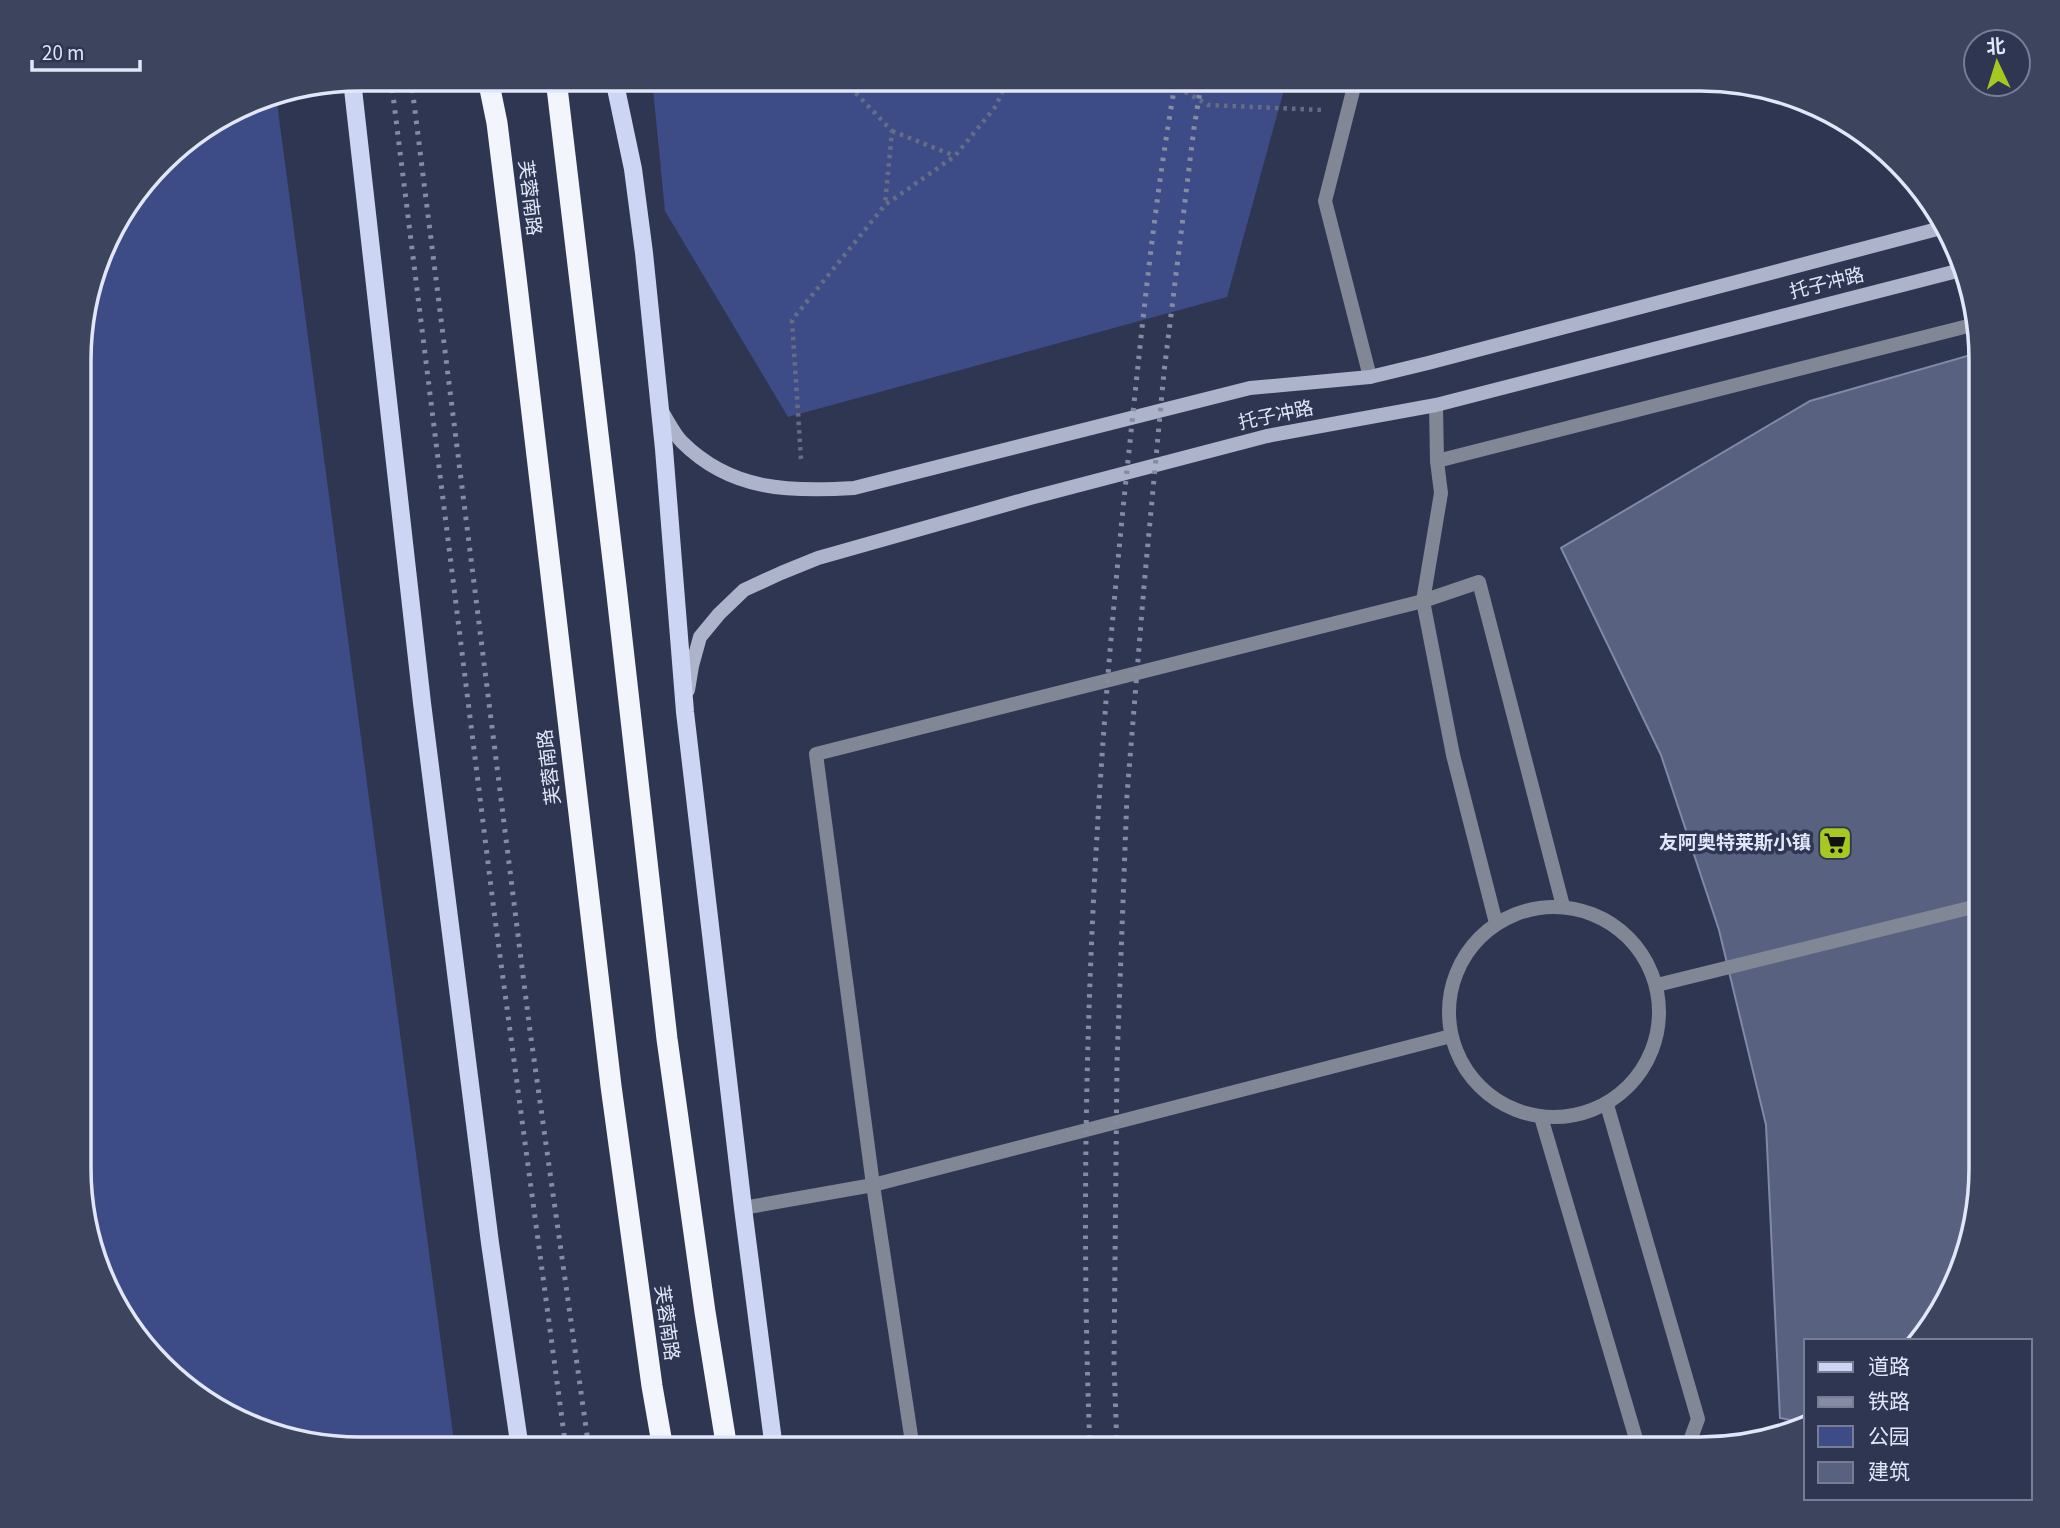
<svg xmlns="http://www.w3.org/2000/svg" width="2060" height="1528" font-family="'Source Sans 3','Noto Sans SC',sans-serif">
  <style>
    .green { fill: #3d4c86 }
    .building { fill: #58617f; stroke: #7f89a9; stroke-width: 2 }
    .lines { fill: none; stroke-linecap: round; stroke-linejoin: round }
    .path { stroke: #656c85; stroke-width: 4.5; stroke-dasharray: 3.5 5; stroke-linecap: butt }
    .lane { stroke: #828795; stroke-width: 14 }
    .street { stroke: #828795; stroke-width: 14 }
    .secondary { stroke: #acb3ca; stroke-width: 14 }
    .primary { stroke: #ccd5f3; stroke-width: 18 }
    .highway { stroke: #f3f5fc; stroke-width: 21 }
    .rail { stroke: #848ba2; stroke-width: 5; stroke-dasharray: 3.5 7; stroke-linecap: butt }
    .labels { text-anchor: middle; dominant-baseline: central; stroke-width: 7; stroke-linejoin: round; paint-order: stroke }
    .street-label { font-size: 19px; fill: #e1e7f9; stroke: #2e3651 }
    .poi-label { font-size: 19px; font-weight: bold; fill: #e1e7f9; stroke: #2e3651; text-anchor: end }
    .rim { fill: none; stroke: #e1e7f9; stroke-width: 3.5 }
  </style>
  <rect width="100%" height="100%" fill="#2e3651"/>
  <g class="green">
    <polygon points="652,79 1287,79 1227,297 788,417 665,211"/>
    <polygon points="276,95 455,1449 342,1449 253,1428 189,1391 116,1308 81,1204 81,324 108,235 174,149 253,100"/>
  </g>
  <polygon class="building" points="1981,352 1981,1186 1966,1259 1923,1339 1806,1341 1806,1423 1780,1418 1766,1125 1719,930 1661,755 1561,548 1810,401"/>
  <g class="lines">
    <g class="path">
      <polyline points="846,79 851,88 892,131 885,204"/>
      <polyline points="1163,79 1208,105 1323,110"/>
      <polyline points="892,131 955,156"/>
      <polyline points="801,459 792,320 885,205 955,156 996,106 1008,79"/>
    </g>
    <g class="lane">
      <polyline points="1436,405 1437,461 1441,493 1423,601 1453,755 1496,923"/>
      <polyline points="1437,461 1976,324"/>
      <circle cx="1554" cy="1012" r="105"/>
      <polyline points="1607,1105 1698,1419 1687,1449"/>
      <polyline points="1541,1117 1639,1449"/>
      <polyline points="743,1208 873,1185 1451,1036"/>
      <polyline points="913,1449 873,1185 816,754 1423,601 1479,582 1563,906"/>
    </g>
    <g class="street">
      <polyline points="1356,79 1325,201 1370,377"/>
      <polyline points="1657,985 1981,905"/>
    </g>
    <g class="secondary">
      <path d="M 661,410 C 668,421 674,434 682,442 C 731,491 790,492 854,488 L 1250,388 L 1370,377 L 1428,363 L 1945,227"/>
      <polyline points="688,690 692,666 700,637 719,614 744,590 781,573 818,558 1030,498 1267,436 1436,405 1961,270"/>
    </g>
    <g class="primary">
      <polyline points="614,79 633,169 644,253 664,449 685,712 743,1208 774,1449"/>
      <polyline points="352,80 422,703 490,1243 520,1449"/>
    </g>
    <g class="highway">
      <polyline points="488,79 497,123 516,277 611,1086 652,1386 663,1449"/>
      <polyline points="556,79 616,586 667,1039 705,1312 727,1449"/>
    </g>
    <g class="rail">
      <polyline points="391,79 494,911 566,1449"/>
      <polyline points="411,79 530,1031 589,1449"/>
      <path d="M 1090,1449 C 1077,1123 1093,794 1127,470 C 1141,339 1153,208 1176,79"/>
      <polyline points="1117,1449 1114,1362 1117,1062 1127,795 1144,586 1164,372 1194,128 1202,79"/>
    </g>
  </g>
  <defs>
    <g id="supermarket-square" transform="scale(1.75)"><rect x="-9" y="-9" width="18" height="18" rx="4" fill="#a7c820" stroke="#2e3651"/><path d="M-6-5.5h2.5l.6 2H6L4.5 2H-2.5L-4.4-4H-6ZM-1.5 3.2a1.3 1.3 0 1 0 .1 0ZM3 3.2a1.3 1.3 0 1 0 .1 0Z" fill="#111"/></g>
  </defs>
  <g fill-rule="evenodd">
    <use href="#supermarket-square" x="1835" y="843"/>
  </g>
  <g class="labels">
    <g class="street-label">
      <text transform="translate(529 198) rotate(83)">芙蓉南路</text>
      <text transform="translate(1827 284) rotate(-14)">托子冲路</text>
      <text transform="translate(1276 416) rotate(-12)">托子冲路</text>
      <text transform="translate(550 767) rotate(-97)">芙蓉南路</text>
      <text transform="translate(666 1323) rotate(82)">芙蓉南路</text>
    </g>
    <g class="poi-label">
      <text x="1811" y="843">友阿奥特莱斯小镇</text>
    </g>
  </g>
  <path d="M0 0H2060V1528H0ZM360 91H1700A269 269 0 0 1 1969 360V1168A269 269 0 0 1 1700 1437H360A269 269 0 0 1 91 1168V360A269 269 0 0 1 360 91Z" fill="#3c445e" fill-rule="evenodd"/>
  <path class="rim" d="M360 91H1700A269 269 0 0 1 1969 360V1168A269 269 0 0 1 1700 1437H360A269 269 0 0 1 91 1168V360A269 269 0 0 1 360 91Z"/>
  <rect x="1804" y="1339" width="228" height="161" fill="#2e3651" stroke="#767d94" stroke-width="2"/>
  <rect x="1818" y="1362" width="35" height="10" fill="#ccd5f3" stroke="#767d94" stroke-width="2"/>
  <text x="1868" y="1374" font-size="21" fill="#e1e7f9">道路</text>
  <rect x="1818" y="1397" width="35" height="10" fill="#848ba2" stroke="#767d94" stroke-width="2"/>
  <text x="1868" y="1409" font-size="21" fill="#e1e7f9">铁路</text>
  <rect x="1818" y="1426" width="35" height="21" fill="#3d4c86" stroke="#767d94" stroke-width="2"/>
  <text x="1868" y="1444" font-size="21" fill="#e1e7f9">公园</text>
  <rect x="1818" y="1462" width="35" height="21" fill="#58617f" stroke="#767d94" stroke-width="2"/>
  <text x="1868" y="1479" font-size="21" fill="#e1e7f9">建筑</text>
  <g transform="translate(1997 63) rotate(356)"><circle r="33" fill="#2e3651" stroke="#767d94" stroke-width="2"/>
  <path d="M0-5L12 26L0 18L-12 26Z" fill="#a7c820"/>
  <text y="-10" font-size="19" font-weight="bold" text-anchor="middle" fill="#e1e7f9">北</text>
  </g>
  <path d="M32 60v10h108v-10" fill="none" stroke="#e1e7f9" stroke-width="3.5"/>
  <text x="42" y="60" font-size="21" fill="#e1e7f9" stroke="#2e3651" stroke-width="5" paint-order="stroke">20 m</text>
</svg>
